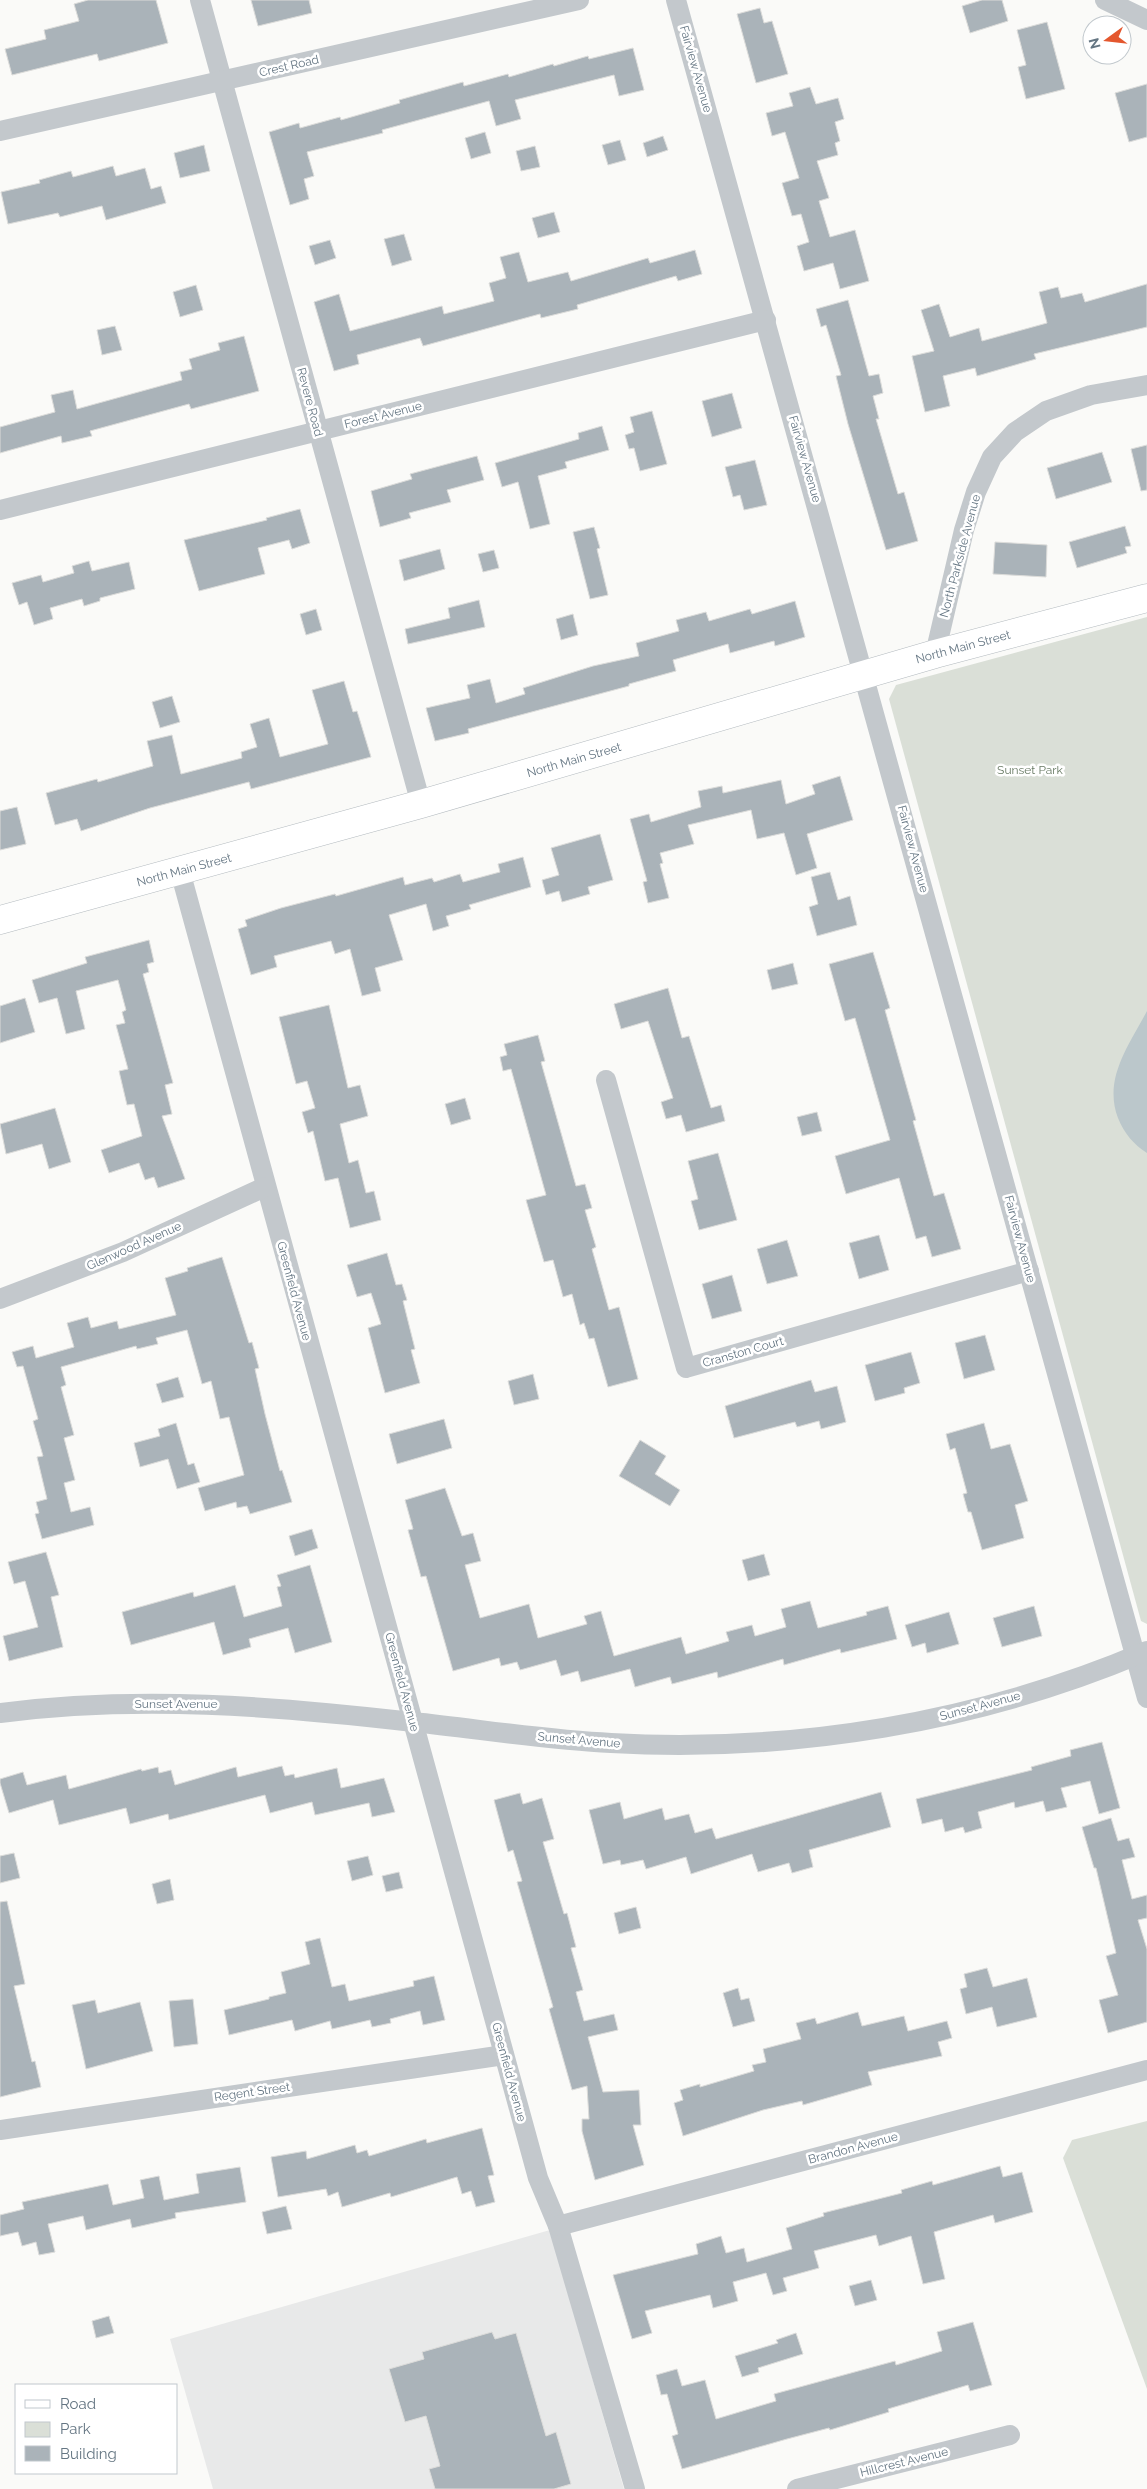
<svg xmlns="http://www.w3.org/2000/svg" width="1147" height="2489" font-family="Raleway,sans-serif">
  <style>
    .built { fill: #e8e9e9 }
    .green { fill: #dadfd7 }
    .water { fill: #bbc7cb }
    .building { fill: #aab3b9; stroke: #dcdcda }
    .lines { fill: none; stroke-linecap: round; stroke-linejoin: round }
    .secondary-casing { stroke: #b3babf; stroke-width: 29 }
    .street { stroke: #c3c8cc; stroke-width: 20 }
    .secondary { stroke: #fff; stroke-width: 28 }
    .labels { text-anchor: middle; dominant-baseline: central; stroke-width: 5; stroke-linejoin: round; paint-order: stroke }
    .street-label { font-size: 12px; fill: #657683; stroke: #fff }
    .park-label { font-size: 12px; fill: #687a64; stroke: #fff }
  </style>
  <rect width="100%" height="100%" fill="#fafaf8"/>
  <polygon class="built" points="550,2230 624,2489 213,2489 170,2339"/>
  <g class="green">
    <polygon points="1147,617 1147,1624 1141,1621 889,699 896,685"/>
    <polygon points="1147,2121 1147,2389 1063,2158 1072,2140"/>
  </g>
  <path class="water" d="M 1147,1011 L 1147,1153 C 1134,1145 1124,1133 1118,1118 C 1103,1079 1129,1045 1147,1011 Z"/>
  <g class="building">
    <polygon points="88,0 156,0 168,43 99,61 97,54 12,75 5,49 46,39 44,30 79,21 74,4"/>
    <polygon points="251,0 309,0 312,13 258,26"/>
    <polygon points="982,0 1002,0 1008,21 970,33 962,6"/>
    <polygon points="760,8 764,23 772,21 788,74 756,83 737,14"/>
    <polygon points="1047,22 1065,89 1026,99 1018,67 1026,65 1017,30"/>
    <polygon points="633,48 644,90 619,96 614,75 515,100 521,119 496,126 489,101 382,130 383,133 307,152 314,176 304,179 309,199 290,205 269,132 299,123 300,128 340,117 341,120 400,103 399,100 463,82 464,86 508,74 509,77 553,64 554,66 588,56 589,59"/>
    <polygon points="1147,84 1147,137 1129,142 1115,93"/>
    <polygon points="810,87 816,104 838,98 844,119 835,122 840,141 835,143 838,155 817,161 829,198 819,201 830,237 855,230 869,281 840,289 833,263 804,271 797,246 809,242 801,214 792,216 782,183 799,178 785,132 772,136 766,113 793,106 789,93"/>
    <polygon points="485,132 491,153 471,159 465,138"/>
    <polygon points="663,136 668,150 647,157 643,143"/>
    <polygon points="620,140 626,160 608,165 602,145"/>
    <polygon points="204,145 210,171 180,178 174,153"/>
    <polygon points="535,146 540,167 521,171 516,151"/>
    <polygon points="113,166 116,176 145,168 151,189 161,186 166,203 106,220 102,206 60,217 58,213 8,224 1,192 40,183 39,180 71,171 73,177"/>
    <polygon points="554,212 560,232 538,238 532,218"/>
    <polygon points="404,234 412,260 392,266 384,239"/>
    <polygon points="330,240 336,258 315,265 309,246"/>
    <polygon points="695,250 702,274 678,281 676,276 577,305 578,309 541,318 540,314 423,346 420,338 357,355 359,364 334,371 314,302 339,294 350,331 442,306 444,314 494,301 489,283 506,278 500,257 519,252 528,282 568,272 571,281 648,258 650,263"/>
    <polygon points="1147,284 1147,327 1034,354 1036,359 977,376 975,368 943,376 950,406 925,412 912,356 934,351 921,310 939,304 950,337 979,328 982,341 1047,323 1039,292 1058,287 1061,298 1082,293 1085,302"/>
    <polygon points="196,285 203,310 180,317 173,292"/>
    <polygon points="848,300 869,376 879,374 883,393 873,396 879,419 876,419 898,494 904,492 918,541 886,550 848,424 836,376 841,375 826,325 821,327 816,309"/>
    <polygon points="115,326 122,350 102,355 97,330"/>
    <polygon points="244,336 259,391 191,409 189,404 90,431 92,436 62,443 61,436 0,453 0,427 55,412 51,395 73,390 77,409 182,380 180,372 192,369 189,359 220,350 218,343"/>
    <polygon points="732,393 742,428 712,437 702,401"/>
    <polygon points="652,411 667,464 640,471 634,448 629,449 625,435 634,432 630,417"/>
    <polygon points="602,426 609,450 565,462 567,468 538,476 550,524 530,529 518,482 502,487 495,463 579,439 578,433"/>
    <polygon points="1147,445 1147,490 1141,491 1131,449"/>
    <polygon points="1102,452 1112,482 1056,499 1047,468"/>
    <polygon points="477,456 484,480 447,490 451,502 409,513 411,518 380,527 371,491 412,479 410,474"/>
    <polygon points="755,460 767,505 744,510 740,495 733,497 725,467"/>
    <polygon points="300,509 310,543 292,549 289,540 258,548 265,574 199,591 184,540 267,520 266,518"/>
    <polygon points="1125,526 1131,546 1125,547 1127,553 1077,568 1069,542"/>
    <polygon points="594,527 600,548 597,549 608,595 590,599 573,532"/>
    <polygon points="995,542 1047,545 1046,577 993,574"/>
    <polygon points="440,549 445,569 404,581 399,560"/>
    <polygon points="494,550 499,568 483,572 478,554"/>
    <polygon points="89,561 92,571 129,562 135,589 100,598 100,601 84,606 82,599 50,608 53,619 34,625 27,602 19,605 12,583 41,575 43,582 74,573 72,566"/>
    <polygon points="479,600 485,627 408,644 405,629 450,618 448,608"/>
    <polygon points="795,601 805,637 775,646 774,641 730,653 728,644 673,660 676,671 629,684 629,686 468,729 469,733 435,741 426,708 470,698 467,685 490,679 496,703 525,694 523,688 593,666 639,656 636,643 679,631 676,620 706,612 709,621 750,609 752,614"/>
    <polygon points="316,609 322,630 306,635 300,614"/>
    <polygon points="573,614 578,635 561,640 556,619"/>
    <polygon points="344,681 353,712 357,711 371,757 251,789 249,782 150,808 81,831 77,819 55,825 46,793 97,779 98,782 153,766 147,741 172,735 181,774 242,758 241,752 257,747 250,724 269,718 280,757 328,744 312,690"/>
    <polygon points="172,696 180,722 160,728 152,702"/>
    <polygon points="840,776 853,820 807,834 817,868 796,875 784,833 757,839 751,810 688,825 694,844 660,853 663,863 660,864 669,898 648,903 643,882 647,881 630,819 649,814 651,822 701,807 698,791 722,786 723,793 781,780 786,804 815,794 812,785"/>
    <polygon points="17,807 26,844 0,850 0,811"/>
    <polygon points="600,834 613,880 588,887 590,894 562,902 559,891 546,895 542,880 559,875 551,848"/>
    <polygon points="523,857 531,887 469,905 471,909 446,916 449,926 433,931 426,904 389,915 403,960 375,968 381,991 362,996 350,949 335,954 331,941 274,956 277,967 251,975 238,929 247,926 245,920 281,908 335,894 336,896 403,877 405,885 432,878 434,882 460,874 463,882 500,872 498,864"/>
    <polygon points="830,872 838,900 850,896 857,925 817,936 809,907 818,904 811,877"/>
    <polygon points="149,940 154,962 147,964 149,972 143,974 173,1083 165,1085 172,1114 162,1116 185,1179 158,1188 154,1177 145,1180 139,1163 109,1173 101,1150 142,1136 134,1104 127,1105 119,1071 128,1069 116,1025 125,1023 122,1012 126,1010 118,980 76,991 85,1029 66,1034 57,998 39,1003 32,980 87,963 85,957"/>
    <polygon points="873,952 890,1008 885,1010 916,1120 913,1121 934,1196 944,1193 961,1249 932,1257 926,1236 916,1239 899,1178 846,1194 835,1156 890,1140 855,1018 845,1021 829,964"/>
    <polygon points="793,963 798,984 772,990 767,970"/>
    <polygon points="668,988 682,1038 689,1036 711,1108 721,1105 725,1121 686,1132 681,1115 666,1119 661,1102 673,1098 648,1021 621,1029 614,1004"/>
    <polygon points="25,998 35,1032 0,1043 0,1006"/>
    <polygon points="329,1005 348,1088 360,1085 368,1116 340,1124 349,1163 358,1160 366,1193 374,1191 381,1220 350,1228 338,1178 325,1181 313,1131 308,1133 302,1112 315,1108 307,1081 296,1084 279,1017"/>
    <polygon points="538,1035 545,1061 541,1062 576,1186 585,1184 592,1208 585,1210 596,1247 592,1249 609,1310 619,1307 638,1379 608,1387 594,1338 589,1339 584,1323 580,1325 572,1294 563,1297 553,1260 544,1262 526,1200 546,1195 511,1069 503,1071 500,1057 507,1055 504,1044"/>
    <polygon points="465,1098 471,1119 451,1125 445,1104"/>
    <polygon points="55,1108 71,1162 49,1169 42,1144 6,1154 0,1124"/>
    <polygon points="817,1112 822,1131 802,1136 797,1117"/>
    <polygon points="718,1153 737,1220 699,1230 691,1201 698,1199 688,1161"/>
    <polygon points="879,1235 889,1270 859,1279 849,1243"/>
    <polygon points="787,1240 798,1276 767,1284 757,1249"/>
    <polygon points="387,1253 396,1285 402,1284 407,1300 403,1301 415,1349 411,1350 420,1383 385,1393 368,1328 381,1324 371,1293 357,1297 347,1265"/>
    <polygon points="222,1257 249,1343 252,1342 259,1368 255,1369 265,1414 280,1471 282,1470 292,1502 250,1514 247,1506 237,1508 236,1502 205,1511 198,1488 244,1475 229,1417 220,1419 211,1381 202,1384 187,1330 156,1338 158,1344 137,1349 136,1346 61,1367 66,1385 61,1387 74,1435 64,1438 75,1480 64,1483 71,1512 90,1507 94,1525 42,1539 35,1514 39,1513 36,1502 47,1499 37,1457 43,1456 33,1421 38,1419 23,1366 17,1367 12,1352 33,1346 36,1358 74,1347 67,1323 88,1317 91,1328 117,1321 119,1329 176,1315 165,1278 188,1271 187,1268"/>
    <polygon points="732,1275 742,1311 712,1319 702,1284"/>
    <polygon points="985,1335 995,1370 964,1379 955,1343"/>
    <polygon points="911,1352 920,1383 904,1388 905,1393 875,1401 865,1365"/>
    <polygon points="533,1374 539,1399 514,1405 508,1381"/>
    <polygon points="178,1377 184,1397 162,1403 156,1384"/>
    <polygon points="811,1380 815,1392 837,1386 846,1422 821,1429 819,1421 797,1427 795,1422 734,1438 725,1406"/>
    <polygon points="444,1419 452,1448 397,1464 389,1434"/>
    <polygon points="176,1423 188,1465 194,1463 200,1482 177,1489 168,1459 140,1467 134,1443 160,1436 158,1429"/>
    <polygon points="984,1423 991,1449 1010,1444 1028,1501 1015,1505 1024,1538 982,1550 971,1512 968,1512 963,1494 967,1493 955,1448 950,1450 946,1434"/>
    <polygon points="640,1440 666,1456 655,1474 680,1490 670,1506 619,1476"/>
    <polygon points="445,1488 462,1536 473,1533 481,1561 465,1565 480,1618 529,1604 538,1638 587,1624 584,1616 601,1611 614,1656 681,1637 686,1654 729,1641 726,1632 752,1625 755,1636 786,1627 781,1609 810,1601 818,1628 867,1615 866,1612 888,1606 897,1639 841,1653 840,1649 784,1665 783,1659 718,1678 717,1672 672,1684 670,1677 635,1687 630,1669 581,1682 578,1671 561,1676 556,1660 520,1670 517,1662 501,1666 499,1658 453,1671 426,1576 421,1577 408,1530 413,1529 405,1500"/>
    <polygon points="312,1529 318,1548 295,1556 289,1536"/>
    <polygon points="46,1552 59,1595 51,1597 63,1647 9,1661 3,1636 38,1627 25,1581 14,1584 8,1562"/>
    <polygon points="764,1554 770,1575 748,1581 742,1560"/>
    <polygon points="310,1565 332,1642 295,1653 288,1628 249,1639 251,1647 223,1655 214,1622 131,1645 122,1612 193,1592 194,1597 235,1585 244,1617 282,1606 277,1587 281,1586 277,1575"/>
    <polygon points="1034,1606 1042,1636 1002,1647 993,1618"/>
    <polygon points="949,1612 959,1644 927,1653 925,1643 912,1647 905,1625"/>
    <polygon points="1102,1742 1120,1808 1099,1814 1090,1781 1061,1788 1067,1807 1046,1812 1043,1801 1015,1808 1014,1802 978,1812 982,1828 965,1833 963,1827 945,1832 942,1819 922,1824 916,1799 1032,1770 1031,1767 1071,1756 1070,1750"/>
    <polygon points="282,1766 285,1776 294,1774 295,1778 337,1768 341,1788 384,1778 395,1812 372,1817 369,1803 315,1815 312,1802 270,1813 265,1795 169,1820 168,1814 130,1824 126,1808 59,1825 53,1800 9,1813 0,1783 0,1779 23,1772 27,1785 66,1775 69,1789 141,1769 142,1771 158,1767 159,1773 171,1770 175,1785 236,1767 238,1777"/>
    <polygon points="881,1792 891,1827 809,1850 813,1867 792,1873 789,1863 758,1872 752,1854 691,1874 686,1857 646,1869 643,1860 621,1865 620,1860 603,1864 589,1810 620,1802 624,1819 662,1808 665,1820 689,1814 695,1833 712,1828 716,1839"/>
    <polygon points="520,1793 523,1804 542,1798 554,1839 543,1842 564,1914 567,1913 576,1947 571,1948 583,1990 576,1992 584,2021 614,2014 618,2030 588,2037 603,2092 639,2090 641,2125 633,2125 644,2165 595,2180 582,2131 582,2119 589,2119 587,2086 572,2090 549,2009 553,2007 517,1882 522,1881 513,1850 508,1852 494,1800"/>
    <polygon points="1111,1818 1118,1841 1129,1838 1135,1857 1122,1860 1132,1899 1147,1895 1147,1918 1138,1920 1147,1949 1147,2022 1108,2033 1099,2000 1118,1995 1106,1956 1116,1953 1096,1868 1094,1868 1082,1827"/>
    <polygon points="14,1853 20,1878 0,1883 0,1856"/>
    <polygon points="368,1856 373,1875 352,1881 347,1861"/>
    <polygon points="399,1872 403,1888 386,1892 382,1876"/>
    <polygon points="170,1879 174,1900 157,1904 152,1884"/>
    <polygon points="7,1901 25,1984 14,1986 32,2062 35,2061 41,2087 0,2097 0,1902"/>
    <polygon points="636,1907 641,1928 619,1934 614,1913"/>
    <polygon points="320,1938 332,1987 345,1984 349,2001 414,1986 413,1981 434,1976 445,2020 423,2025 420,2011 390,2019 391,2023 372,2027 370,2020 332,2029 330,2021 295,2031 292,2020 229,2035 224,2010 269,1999 269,1997 286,1993 281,1972 310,1964 305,1942"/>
    <polygon points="987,1968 993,1987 1027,1978 1037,2017 997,2027 992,2007 966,2014 960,1989 967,1987 964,1974"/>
    <polygon points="738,1988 741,2000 749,1998 755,2021 733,2027 723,1993"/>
    <polygon points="193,1999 198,2044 174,2047 169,2001"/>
    <polygon points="95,2000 98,2013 140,2002 153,2051 86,2069 72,2005"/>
    <polygon points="858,2012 862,2026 904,2016 908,2031 947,2021 952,2038 938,2042 942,2056 868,2072 872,2085 803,2105 802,2101 763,2110 683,2136 674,2103 683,2100 680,2090 700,2084 700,2087 754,2071 752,2065 766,2062 763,2049 801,2039 796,2023 815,2018 817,2024"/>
    <polygon points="482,2128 494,2175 488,2176 495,2202 476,2207 471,2191 462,2194 457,2177 391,2197 390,2193 342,2207 338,2192 328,2196 326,2189 278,2197 271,2157 306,2151 307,2159 355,2145 357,2153 367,2150 369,2156 426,2139 427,2143"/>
    <polygon points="1000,2166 1003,2177 1022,2172 1033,2212 995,2223 993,2215 934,2232 945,2279 923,2284 911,2236 879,2246 876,2235 814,2251 819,2268 783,2278 787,2291 773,2295 766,2273 733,2282 738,2301 713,2308 710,2295 645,2311 652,2333 632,2339 613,2275 698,2254 696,2244 721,2236 726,2253 744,2248 747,2262 792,2249 786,2228 824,2216 823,2213 902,2193 901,2190 932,2181 933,2185"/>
    <polygon points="240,2167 246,2202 175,2213 176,2218 132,2228 130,2219 86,2230 83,2216 48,2224 55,2252 39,2255 36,2242 22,2246 18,2232 0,2236 0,2215 24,2209 22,2202 108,2184 113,2205 144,2198 140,2180 159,2176 164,2200 199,2193 196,2174"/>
    <polygon points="286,2206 292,2229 267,2234 262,2212"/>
    <polygon points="871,2280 877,2300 855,2306 849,2286"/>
    <polygon points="109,2316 114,2333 96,2338 92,2321"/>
    <polygon points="973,2322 992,2385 970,2391 968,2385 888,2409 889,2412 830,2430 829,2428 787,2439 682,2469 672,2436 678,2434 667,2394 661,2395 656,2375 677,2369 682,2386 705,2380 716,2419 776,2401 774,2394 895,2361 896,2365 942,2351 937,2332"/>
    <polygon points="492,2332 495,2339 516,2333 546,2436 556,2432 571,2484 554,2489 435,2489 429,2469 440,2466 426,2416 405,2422 389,2369 424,2359 422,2352"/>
    <polygon points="796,2333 803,2354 758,2368 759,2372 742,2377 735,2356 778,2343 776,2340"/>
  </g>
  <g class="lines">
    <g class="secondary-casing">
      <polyline id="secondary" points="0,920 421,804 935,654 1147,598"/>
    </g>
    <g class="street">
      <polyline points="200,0 421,804"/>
      <polyline points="676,0 1147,1698"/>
      <polyline points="1105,0 1147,20"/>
      <polyline points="0,131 579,0"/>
      <polyline points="0,510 766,320"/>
      <polyline points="935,654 964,530 976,492 992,457 1015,432 1046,411 1091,395 1147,385"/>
      <polyline points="180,871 538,2178 558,2226 635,2489"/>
      <polyline points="606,1080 686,1368 1029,1271"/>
      <polyline points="0,1299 123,1252 265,1187"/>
      <path d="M 0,1713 C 138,1695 275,1706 413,1722 C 479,1729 545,1740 611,1743 C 793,1753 978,1723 1147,1651"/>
      <polyline points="0,2130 504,2055"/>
      <polyline points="558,2226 1147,2070"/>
      <polyline points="797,2489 1010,2435"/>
    </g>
    <use href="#secondary" class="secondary"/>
  </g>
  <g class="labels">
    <g class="street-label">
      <text transform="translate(289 66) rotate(-13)">Crest Road</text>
      <text transform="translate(696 69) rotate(74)">Fairview Avenue</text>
      <text transform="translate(310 402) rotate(75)">Revere Road</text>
      <text transform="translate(383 415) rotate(-14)">Forest Avenue</text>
      <text transform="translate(805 459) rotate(74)">Fairview Avenue</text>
      <text transform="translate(960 556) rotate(-75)">North Parkside Avenue</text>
      <text transform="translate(963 647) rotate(-15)">North Main Street</text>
      <text transform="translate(574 760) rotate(-16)">North Main Street</text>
      <text transform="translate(913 849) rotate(75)">Fairview Avenue</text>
      <text transform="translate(184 870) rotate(-15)">North Main Street</text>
      <text transform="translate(1020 1239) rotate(75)">Fairview Avenue</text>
      <text transform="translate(134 1246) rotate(-24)">Glenwood Avenue</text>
      <text transform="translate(294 1291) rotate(75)">Greenfield Avenue</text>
      <text transform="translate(743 1352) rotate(-16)">Cranston Court</text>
      <text transform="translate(402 1682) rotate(75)">Greenfield Avenue</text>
      <text x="176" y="1704">Sunset Avenue</text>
      <text transform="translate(980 1706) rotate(-15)">Sunset Avenue</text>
      <text transform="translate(579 1740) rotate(5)">Sunset Avenue</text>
      <text transform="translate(509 2072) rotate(75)">Greenfield Avenue</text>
      <text transform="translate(252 2092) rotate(-8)">Regent Street</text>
      <text transform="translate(853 2148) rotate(-15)">Brandon Avenue</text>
      <text transform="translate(904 2462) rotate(-14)">Hillcrest Avenue</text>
    </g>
    <g class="park-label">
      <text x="1030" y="770">Sunset Park</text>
    </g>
  </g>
  <rect x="15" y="2384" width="162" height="90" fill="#ffffff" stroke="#c1c8cd"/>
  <rect x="25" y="2400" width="25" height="8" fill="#ffffff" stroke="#c1c8cd"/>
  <text x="60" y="2409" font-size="15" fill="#657683">Road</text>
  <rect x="25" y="2422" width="25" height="15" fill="#dadfd7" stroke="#c1c8cd"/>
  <text x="60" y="2434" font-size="15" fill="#657683">Park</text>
  <rect x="25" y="2446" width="25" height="15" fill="#aab3b9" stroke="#c1c8cd"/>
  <text x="60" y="2459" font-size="15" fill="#657683">Building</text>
  <g transform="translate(1107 40) rotate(255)"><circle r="24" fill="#ffffff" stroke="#c1c8cd"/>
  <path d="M0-4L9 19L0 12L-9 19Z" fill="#e4572e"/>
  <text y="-8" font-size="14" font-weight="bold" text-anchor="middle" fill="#657683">N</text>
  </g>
</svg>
